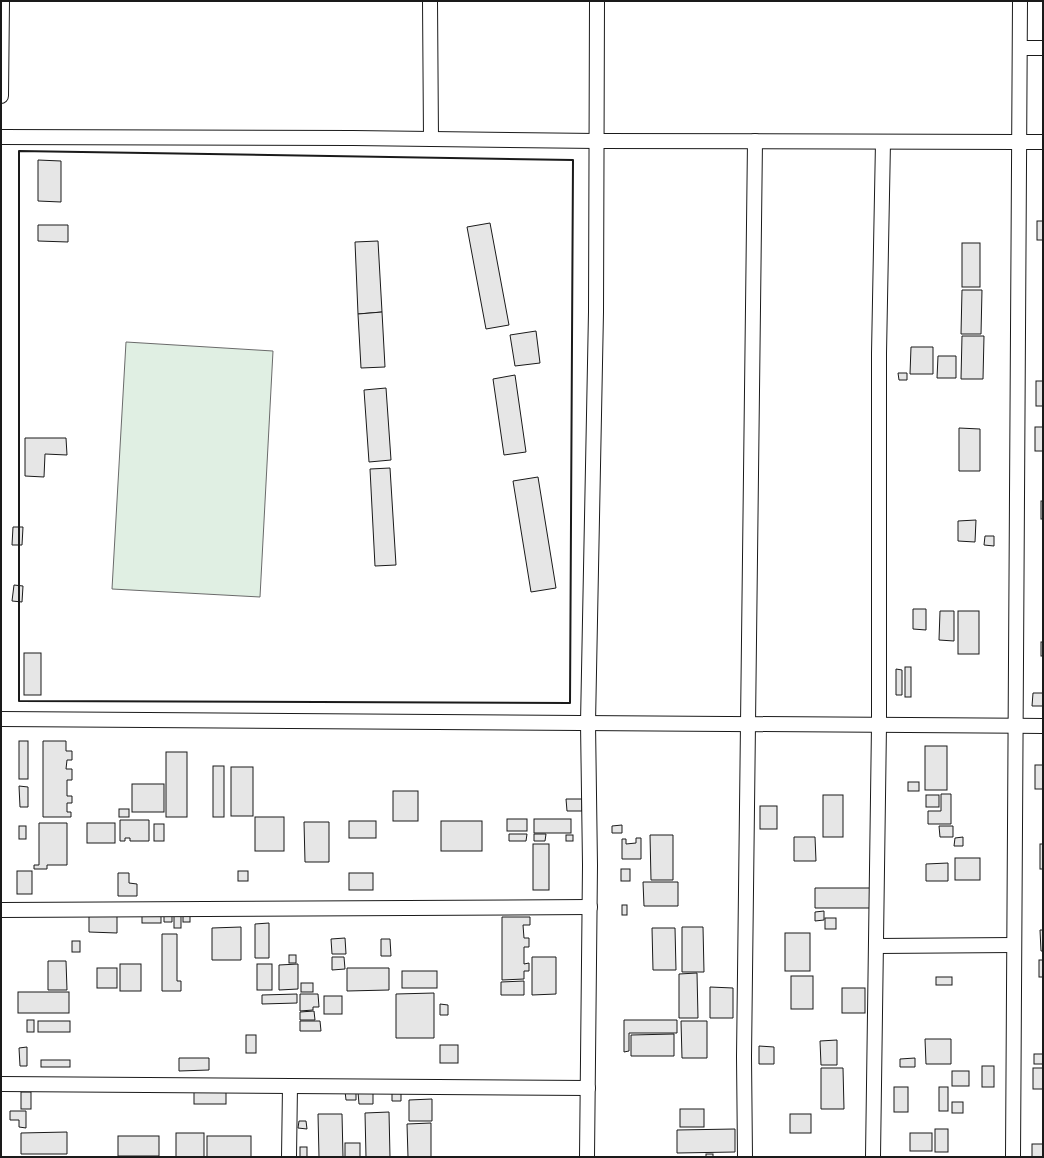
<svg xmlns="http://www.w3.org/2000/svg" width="1044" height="1158" font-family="'Zilla Slab',serif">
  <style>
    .green { fill: #e0efe3; stroke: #6a6a6a }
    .building { fill: #e6e6e6; stroke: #1a1a1a }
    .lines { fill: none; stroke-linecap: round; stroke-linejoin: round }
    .minor-casing { stroke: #1a1a1a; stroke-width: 16 }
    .minor { stroke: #fff; stroke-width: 14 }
    .wall { stroke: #1a1a1a; stroke-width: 2 }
  </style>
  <rect width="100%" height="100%" fill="#fff"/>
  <polygon class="green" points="126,342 273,351 260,597 112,589"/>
  <g class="building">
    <polygon points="38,160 61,161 61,202 38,201"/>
    <rect x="1037" y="221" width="6" height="19"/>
    <polygon points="490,223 509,325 486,329 467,227"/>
    <polygon points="38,225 68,225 68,242 38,241"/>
    <polygon points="378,241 382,312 358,314 355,242"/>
    <rect x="962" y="243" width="18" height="44"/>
    <polygon points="962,290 982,290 981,334 961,334"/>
    <polygon points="382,312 385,367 361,368 358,314"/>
    <polygon points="536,331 540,363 515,366 510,335"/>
    <polygon points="962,336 984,336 983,379 961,379"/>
    <polygon points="911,347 933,347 933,374 910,374"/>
    <polygon points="938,356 956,356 956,378 937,378"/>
    <polygon points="898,373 907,373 907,380 899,380"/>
    <polygon points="515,375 526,452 504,455 493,379"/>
    <rect x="1036" y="381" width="7" height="25"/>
    <polygon points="386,388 391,460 369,462 364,390"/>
    <rect x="1035" y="427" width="8" height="24"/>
    <polygon points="959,428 980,429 980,471 959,471"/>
    <polygon points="25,438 66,438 67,455 45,454 44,477 25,476"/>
    <polygon points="390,468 396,565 375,566 370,469"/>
    <polygon points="538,477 556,588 531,592 513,481"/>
    <rect x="1041" y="501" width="2" height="18"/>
    <polygon points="976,520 975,542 958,541 958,521"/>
    <polygon points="13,527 23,527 22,545 12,545"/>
    <polygon points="985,536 994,536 994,546 984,545"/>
    <polygon points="14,585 23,586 22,602 12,601"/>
    <polygon points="913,609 926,609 926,630 913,629"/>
    <polygon points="940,611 954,611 954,641 939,640"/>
    <rect x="958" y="611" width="21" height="43"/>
    <rect x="1041" y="642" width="2" height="14"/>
    <rect x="24" y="653" width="17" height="42"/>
    <rect x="905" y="667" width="6" height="30"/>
    <polygon points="896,669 902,670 902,695 896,695"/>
    <polygon points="1033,693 1043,693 1043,706 1032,706"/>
    <rect x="19" y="741" width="9" height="38"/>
    <polygon points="43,741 66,741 66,751 72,751 72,760 67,760 66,769 72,769 72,780 67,780 67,796 72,796 72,803 67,803 67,812 71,812 71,817 43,817"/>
    <rect x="925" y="746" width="22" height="44"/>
    <rect x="166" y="752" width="21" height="65"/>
    <rect x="1035" y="765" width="8" height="24"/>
    <rect x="213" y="766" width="11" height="51"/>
    <rect x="231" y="767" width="22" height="49"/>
    <rect x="908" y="782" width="11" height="9"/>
    <rect x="132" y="784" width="32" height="28"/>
    <polygon points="19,786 28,787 28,807 20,807"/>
    <rect x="393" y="791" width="25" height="30"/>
    <polygon points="941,794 951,794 951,824 928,824 928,811 941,811"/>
    <rect x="823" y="795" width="20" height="42"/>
    <rect x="926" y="795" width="13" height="12"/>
    <polygon points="566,799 582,799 582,811 567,811"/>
    <rect x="760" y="806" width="17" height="23"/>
    <rect x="119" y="809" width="10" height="8"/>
    <rect x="255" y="817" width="29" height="34"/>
    <rect x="507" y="819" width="20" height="12"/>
    <rect x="534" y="819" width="37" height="14"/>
    <polygon points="120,820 149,820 149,841 130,841 130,838 125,838 125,841 120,841"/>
    <rect x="349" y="821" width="27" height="17"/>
    <rect x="441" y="821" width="41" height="30"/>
    <polygon points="304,822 329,822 329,862 305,862"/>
    <polygon points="39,823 67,823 67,865 47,865 47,869 34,869 34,865 39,865"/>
    <rect x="87" y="823" width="28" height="20"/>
    <rect x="154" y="824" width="10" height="17"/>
    <polygon points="622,825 622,833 612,833 612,826"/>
    <rect x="19" y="826" width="7" height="13"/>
    <polygon points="939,826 953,826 953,837 940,837"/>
    <polygon points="509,834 527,834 526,841 509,841"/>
    <polygon points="534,834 546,834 545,841 534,841"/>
    <rect x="566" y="835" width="7" height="6"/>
    <polygon points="650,835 673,835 673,880 651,880"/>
    <polygon points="794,837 815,837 816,861 794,861"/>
    <polygon points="963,837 963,846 954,846 955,838"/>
    <polygon points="636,838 641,838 641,859 622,859 622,839 626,839 626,844 636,843"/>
    <rect x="533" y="844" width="16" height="46"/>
    <rect x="1040" y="844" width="3" height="25"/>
    <rect x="955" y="858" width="25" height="22"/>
    <polygon points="948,863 948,881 926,881 926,864"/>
    <rect x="621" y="869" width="9" height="12"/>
    <rect x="17" y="871" width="15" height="23"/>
    <rect x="238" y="871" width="10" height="10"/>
    <polygon points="118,873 129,873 129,883 137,884 137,896 118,896"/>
    <rect x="349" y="873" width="24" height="17"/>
    <polygon points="643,882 678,882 678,906 644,906"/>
    <polygon points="815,888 873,888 874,908 815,908"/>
    <rect x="622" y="905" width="5" height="10"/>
    <polygon points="824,911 824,920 815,921 815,912"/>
    <rect x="183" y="914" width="7" height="8"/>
    <polygon points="89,915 117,915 117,933 89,932"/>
    <rect x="142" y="915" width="19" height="8"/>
    <polygon points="164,915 172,916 172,922 164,922"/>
    <rect x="174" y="916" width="7" height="12"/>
    <polygon points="502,917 530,917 530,925 523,925 524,938 529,938 529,947 524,947 524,964 529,963 529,971 524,971 524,979 502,980"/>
    <rect x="825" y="918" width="11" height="11"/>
    <polygon points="269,923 269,958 255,958 255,924"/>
    <polygon points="241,927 241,960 212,960 212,928"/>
    <polygon points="682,927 703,927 704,972 682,972"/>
    <polygon points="652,928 675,928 676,970 653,970"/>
    <polygon points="1040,930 1043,930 1043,951 1041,951"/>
    <rect x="785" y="933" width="25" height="38"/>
    <polygon points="162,934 177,934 177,981 181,981 181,991 162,991"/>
    <polygon points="345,938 346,954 332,954 331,939"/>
    <polygon points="381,939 390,939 391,956 381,956"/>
    <rect x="72" y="941" width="8" height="11"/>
    <rect x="289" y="955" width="7" height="8"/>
    <polygon points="332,957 344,957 345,969 332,970"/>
    <polygon points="532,957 556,957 556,994 532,995"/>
    <rect x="1039" y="960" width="4" height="17"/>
    <polygon points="48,961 66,961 67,990 48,990"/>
    <rect x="120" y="964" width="21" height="27"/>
    <rect x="257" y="964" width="15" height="26"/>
    <polygon points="298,964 298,989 279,990 279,965"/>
    <rect x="97" y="968" width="20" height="20"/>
    <polygon points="347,968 389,968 389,990 347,991"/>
    <rect x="402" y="971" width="35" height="17"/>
    <polygon points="697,973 698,1018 679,1018 679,974"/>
    <rect x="791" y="976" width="22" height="33"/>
    <rect x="936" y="977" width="16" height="8"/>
    <polygon points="524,981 524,995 501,995 501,982"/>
    <rect x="301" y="983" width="12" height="9"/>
    <polygon points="710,987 733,988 733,1018 710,1018"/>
    <rect x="842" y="988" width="23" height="25"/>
    <rect x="18" y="992" width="51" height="21"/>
    <polygon points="434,993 434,1038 396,1038 396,994"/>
    <polygon points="297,994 297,1003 262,1004 262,995"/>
    <polygon points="300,994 318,994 319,1007 313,1007 313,1010 300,1011"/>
    <rect x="324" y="996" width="18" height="18"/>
    <polygon points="440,1004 448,1005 448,1015 440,1015"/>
    <polygon points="314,1011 315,1020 300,1020 300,1012"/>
    <rect x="27" y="1020" width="7" height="12"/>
    <polygon points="624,1020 677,1020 677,1033 629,1033 629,1051 624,1052"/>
    <rect x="38" y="1021" width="32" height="11"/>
    <polygon points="300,1021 320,1021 321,1031 300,1031"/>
    <polygon points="681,1021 707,1021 707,1058 682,1058"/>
    <polygon points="674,1034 674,1056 631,1056 631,1035"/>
    <rect x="246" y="1035" width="10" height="18"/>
    <polygon points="925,1039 951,1039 951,1064 926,1064"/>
    <polygon points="837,1040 837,1065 821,1065 820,1041"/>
    <rect x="440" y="1045" width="18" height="18"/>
    <polygon points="759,1046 774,1047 774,1064 759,1064"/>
    <polygon points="27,1047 27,1066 20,1066 19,1048"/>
    <rect x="1034" y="1054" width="9" height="10"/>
    <polygon points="179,1058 209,1058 209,1070 179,1071"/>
    <polygon points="915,1058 915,1067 900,1067 900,1059"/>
    <rect x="41" y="1060" width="29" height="7"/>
    <rect x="982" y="1066" width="12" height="21"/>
    <polygon points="821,1068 843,1068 844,1109 821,1109"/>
    <rect x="1033" y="1068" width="10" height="21"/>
    <rect x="952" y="1071" width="17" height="15"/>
    <rect x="894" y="1087" width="14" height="25"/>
    <rect x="939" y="1087" width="9" height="24"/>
    <polygon points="345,1091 356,1091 356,1100 346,1100"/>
    <polygon points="392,1091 401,1092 401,1101 392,1101"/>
    <rect x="21" y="1092" width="10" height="17"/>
    <rect x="194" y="1092" width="32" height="12"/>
    <polygon points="358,1092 373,1092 373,1104 359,1104"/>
    <polygon points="432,1099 432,1121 409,1121 409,1100"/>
    <rect x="952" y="1102" width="11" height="11"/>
    <rect x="680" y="1109" width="24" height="18"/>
    <polygon points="10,1111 26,1111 26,1128 19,1127 19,1120 10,1120"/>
    <polygon points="389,1112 390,1157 366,1157 365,1113"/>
    <polygon points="318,1114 342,1114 343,1157 319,1157"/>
    <rect x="790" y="1114" width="21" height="19"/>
    <polygon points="299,1121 306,1121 307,1129 298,1128"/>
    <polygon points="431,1123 431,1157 408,1157 407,1124"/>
    <polygon points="735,1129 735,1152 677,1153 677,1130"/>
    <rect x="935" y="1129" width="13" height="23"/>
    <polygon points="67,1132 67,1154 21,1154 21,1133"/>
    <rect x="176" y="1133" width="28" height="24"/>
    <rect x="910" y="1133" width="22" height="18"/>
    <rect x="118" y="1136" width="41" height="20"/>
    <rect x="207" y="1136" width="44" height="21"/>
    <rect x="345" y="1143" width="15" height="14"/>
    <rect x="1032" y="1144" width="11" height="13"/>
    <rect x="300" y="1147" width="7" height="10"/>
    <rect x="706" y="1154" width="7" height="3"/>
  </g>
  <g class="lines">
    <g class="minor-casing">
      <g id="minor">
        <polyline points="430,1 431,139"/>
        <polyline points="1020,48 1043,48"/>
        <polyline points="1,96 2,1"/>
        <polyline points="1,137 353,138 597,141 1043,142"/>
        <polyline points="1,719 1043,726"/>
        <polyline points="1,910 590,907"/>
        <polyline points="877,946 1014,945"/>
        <polyline points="1,1084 588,1088"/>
        <polyline points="289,1157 290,1086"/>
        <polyline points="587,1157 590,865 588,723 596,312 597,1"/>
        <polyline points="745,1157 744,1057 755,141"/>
        <polyline points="873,1157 879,725 879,353 883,142"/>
        <polyline points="1013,1157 1020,1"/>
      </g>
    </g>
    <use href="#minor" class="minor"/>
    <polygon class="wall" points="19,151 573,160 570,703 19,701"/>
  </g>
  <rect width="1044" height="1158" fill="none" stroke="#1a1a1a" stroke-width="4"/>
</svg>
